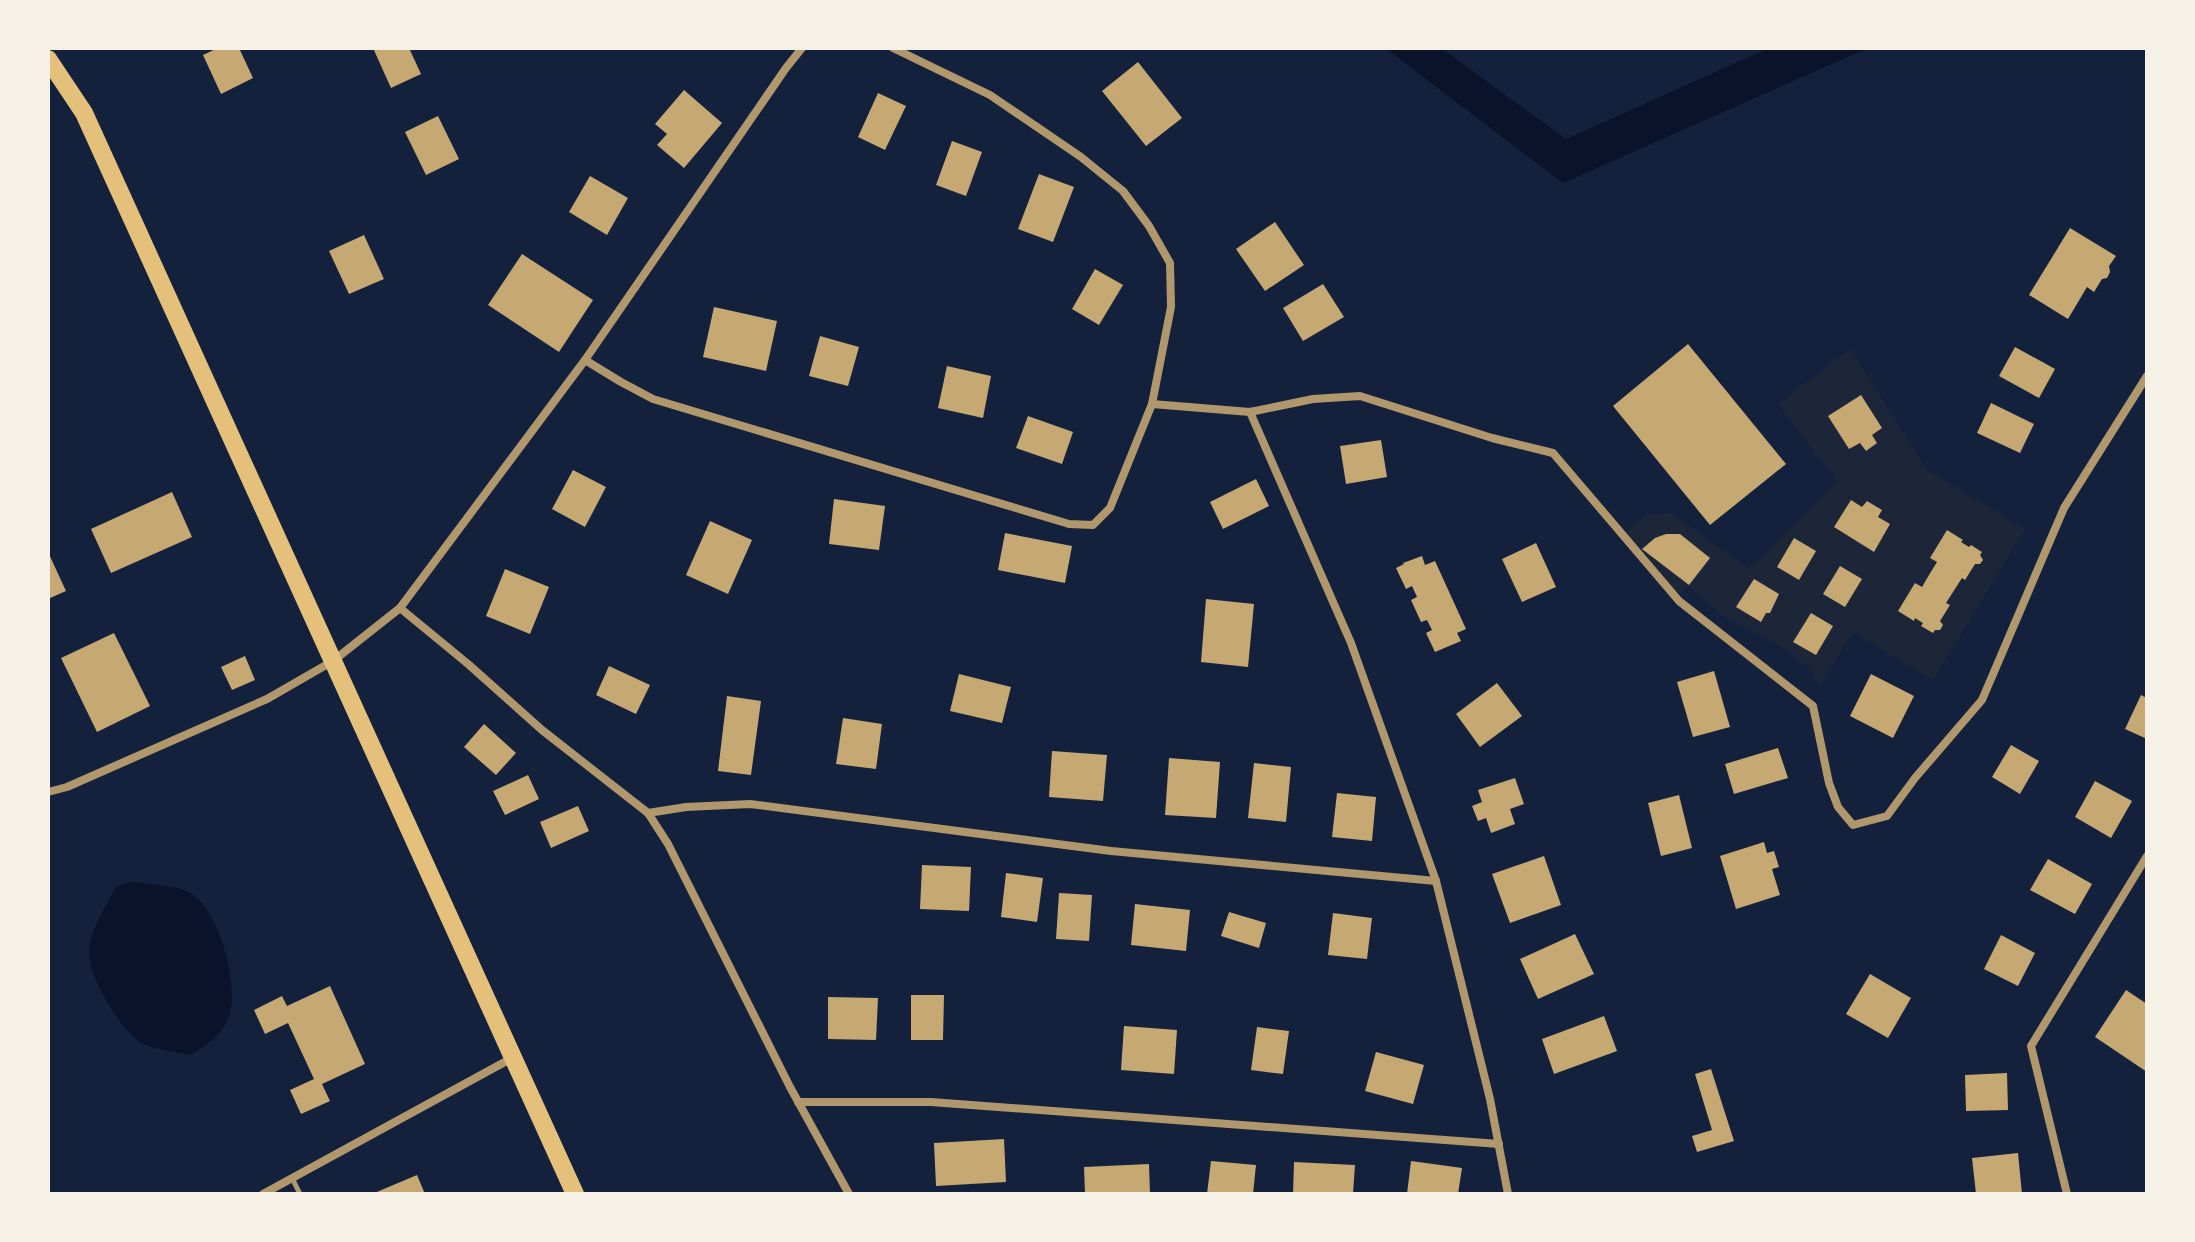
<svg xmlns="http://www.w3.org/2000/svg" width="2195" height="1242" font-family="'Golos Text',sans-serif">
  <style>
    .green { fill: #1d2539 }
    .water { fill: #0b132b }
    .building { fill: #c6a872 }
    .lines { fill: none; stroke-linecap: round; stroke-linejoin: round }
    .service { stroke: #b1986c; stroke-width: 5 }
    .minor { stroke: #b1986c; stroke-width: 8 }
    .primary { stroke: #e5c07b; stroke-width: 18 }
  </style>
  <rect width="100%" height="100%" fill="#14213d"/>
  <polygon class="green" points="1850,349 1927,470 2025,529 1933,680 1853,632 1820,686 1809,667 1772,641 1728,619 1689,587 1679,594 1651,572 1621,536 1647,514 1671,513 1749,569 1837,481 1778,404"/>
  <g class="water">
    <polygon points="1385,48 1441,48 1566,139 1769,48 1868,48 1563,183"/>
    <path d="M 128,882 C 142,883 178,886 189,892 C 219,909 240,985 229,1016 C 222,1035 207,1045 191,1055 C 175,1052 157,1050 142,1043 C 123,1034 89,977 89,955 C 89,931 105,908 116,887 Z"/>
  </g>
  <g class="building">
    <polygon points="218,48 239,48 253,78 221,94 203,55"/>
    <polygon points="373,48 409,48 421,74 391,88"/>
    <polygon points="1138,62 1182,118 1146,146 1102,91"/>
    <polygon points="684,90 722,123 684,168 657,145 667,134 655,124"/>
    <polygon points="878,93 906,106 885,150 858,137"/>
    <polygon points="438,116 459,159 426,175 405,132"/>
    <polygon points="952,141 982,152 966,196 936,185"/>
    <polygon points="1039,174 1074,187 1053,242 1018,229"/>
    <polygon points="590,176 628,198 607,235 569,212"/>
    <polygon points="1275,222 1304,265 1265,291 1236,249"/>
    <polygon points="2070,228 2116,256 2109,266 2110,272 2107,278 2102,279 2094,292 2087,287 2068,319 2029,295"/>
    <polygon points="364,235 384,279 349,294 329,251"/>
    <polygon points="522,254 593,300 559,352 488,305"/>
    <polygon points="1095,269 1123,285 1099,325 1072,309"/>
    <polygon points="1323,284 1344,317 1303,341 1283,308"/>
    <polygon points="714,307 777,321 766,371 703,357"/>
    <polygon points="820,336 859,347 848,386 809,376"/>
    <polygon points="1688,344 1786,464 1710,525 1613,406"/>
    <polygon points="2015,347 2055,369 2039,398 1999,376"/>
    <polygon points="947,366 991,376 983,418 938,408"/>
    <polygon points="1861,395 1882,428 1872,435 1877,443 1866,451 1860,443 1849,449 1828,416"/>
    <polygon points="1991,403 2034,424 2020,453 1977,433"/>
    <polygon points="1028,416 1073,432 1062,464 1016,448"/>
    <polygon points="1381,440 1387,477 1346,484 1340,446"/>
    <polygon points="573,470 606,487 585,527 552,509"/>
    <polygon points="1256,479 1269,506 1223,529 1210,502"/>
    <polygon points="172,492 192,537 111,573 91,529"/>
    <polygon points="834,499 885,506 879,550 829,544"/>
    <polygon points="1851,500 1862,507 1867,501 1882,510 1878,517 1890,524 1874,552 1834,527"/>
    <polygon points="710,521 752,540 728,594 686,575"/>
    <polygon points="1947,530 1963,540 1961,542 1969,547 1971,545 1982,552 1980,555 1983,560 1980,564 1975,564 1965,580 1962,578 1946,603 1950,605 1940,621 1943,625 1940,630 1935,630 1933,633 1921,626 1923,623 1915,618 1914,621 1898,611 1915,583 1922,587 1929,575 1937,562 1930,558"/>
    <polygon points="1005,533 1072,546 1065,583 998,570"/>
    <polygon points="1666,534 1680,534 1710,558 1689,585 1642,549 1655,538"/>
    <polygon points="1794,538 1816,551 1799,580 1777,567"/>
    <polygon points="1536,543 1556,587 1522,602 1502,559"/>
    <polygon points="48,552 66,591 48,599"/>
    <polygon points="1422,556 1425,565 1435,561 1466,629 1457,633 1461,641 1435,652 1426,633 1432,630 1427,620 1421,622 1411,600 1417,597 1412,586 1406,589 1396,568 1404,564 1403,563"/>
    <polygon points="1840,566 1862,579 1845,607 1823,594"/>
    <polygon points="505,569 549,587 530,634 486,616"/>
    <polygon points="1754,579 1779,594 1770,613 1766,613 1761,622 1736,607"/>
    <polygon points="1206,599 1254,604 1248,667 1201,662"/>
    <polygon points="1811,613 1833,626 1816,655 1793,642"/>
    <polygon points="114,633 150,706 97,732 61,658"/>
    <polygon points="245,656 255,680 232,690 221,667"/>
    <polygon points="609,666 650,685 636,714 596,695"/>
    <polygon points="1714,671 1730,727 1693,737 1677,682"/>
    <polygon points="959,674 1011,687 1002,723 950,711"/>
    <polygon points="1871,674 1914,696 1893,738 1850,716"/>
    <polygon points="1497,683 1522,716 1480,747 1456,714"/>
    <polygon points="2141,695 2147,698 2147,739 2125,729"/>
    <polygon points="727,696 761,701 751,775 718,771"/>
    <polygon points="843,718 882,724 876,769 836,764"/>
    <polygon points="484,724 516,753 496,775 464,747"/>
    <polygon points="2011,745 2039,761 2020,794 1992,777"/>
    <polygon points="1778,748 1788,778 1734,794 1725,764"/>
    <polygon points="1052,751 1107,755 1103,801 1049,797"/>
    <polygon points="1169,758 1220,762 1216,818 1165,815"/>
    <polygon points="1254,763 1291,767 1286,822 1248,818"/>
    <polygon points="528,775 539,799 505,815 493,791"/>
    <polygon points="1515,778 1524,804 1510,809 1515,824 1491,833 1486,818 1478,821 1472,806 1482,802 1478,790"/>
    <polygon points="2095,781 2132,801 2111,838 2075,817"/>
    <polygon points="1337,793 1376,797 1372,841 1332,837"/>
    <polygon points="1679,795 1692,848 1661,856 1648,803"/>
    <polygon points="578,806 589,831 551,848 540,822"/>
    <polygon points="1764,842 1767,853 1774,851 1779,867 1772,869 1780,895 1736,909 1720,856"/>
    <polygon points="1544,856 1561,905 1510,923 1492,874"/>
    <polygon points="2048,859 2092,884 2075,914 2030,890"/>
    <polygon points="922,865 971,867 969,911 920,909"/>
    <polygon points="1006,873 1043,878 1037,922 1001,917"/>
    <polygon points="1059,893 1092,895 1089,941 1056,939"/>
    <polygon points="1135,904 1190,910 1186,951 1131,945"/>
    <polygon points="1229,912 1266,923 1259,948 1221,936"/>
    <polygon points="1333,913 1372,918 1367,959 1328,955"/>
    <polygon points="1575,934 1594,974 1538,999 1520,959"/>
    <polygon points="2001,935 2035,953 2018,986 1984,969"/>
    <polygon points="1870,974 1911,998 1888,1038 1846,1014"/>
    <polygon points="330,986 365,1064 322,1084 330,1101 301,1114 290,1090 314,1079 288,1023 265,1034 254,1010 282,996 287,1006"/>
    <polygon points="2126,990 2147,1004 2147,1072 2095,1037"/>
    <polygon points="911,995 944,995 943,1040 911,1040"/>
    <polygon points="828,997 878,998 876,1040 828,1039"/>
    <polygon points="1604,1016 1617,1051 1554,1074 1542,1039"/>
    <polygon points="1124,1026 1177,1030 1174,1074 1121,1070"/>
    <polygon points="1257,1027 1289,1031 1283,1074 1251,1070"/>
    <polygon points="1376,1052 1424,1065 1413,1104 1365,1091"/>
    <polygon points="1711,1069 1734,1141 1697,1152 1692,1136 1712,1130 1695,1074"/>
    <polygon points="2007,1073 2008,1110 1966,1111 1965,1075"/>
    <polygon points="1004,1139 1006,1182 936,1186 934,1143"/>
    <polygon points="2018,1153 2022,1194 1976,1194 1972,1158"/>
    <polygon points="1211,1161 1256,1165 1253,1194 1207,1194"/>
    <polygon points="1411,1161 1462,1168 1458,1194 1407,1194"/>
    <polygon points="1294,1162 1355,1165 1353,1194 1293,1194"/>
    <polygon points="1149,1164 1150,1194 1085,1194 1084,1167"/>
    <polygon points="417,1175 425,1194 372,1194"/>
  </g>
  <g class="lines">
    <polyline class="service" points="292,1178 300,1194"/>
    <g class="minor">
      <polyline points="585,360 621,382 653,399 1069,524 1093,525 1110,508 1152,404 1171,307 1170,263 1149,226 1123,191 1081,157 990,95 893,48"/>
      <polyline points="1152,404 1250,412 1313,399 1360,396 1492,438 1553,453 1679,601 1813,706 1829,783 1838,807 1853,825 1887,816 1915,778 1982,700 2064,508 2147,376"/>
      <polyline points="1250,412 1351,643 1436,881 1490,1099 1508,1194"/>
      <polyline points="400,608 468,664 542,730 648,813 668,844 790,1087 849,1194"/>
      <polyline points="48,792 67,787 267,699 333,661 400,608 585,360 786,68 802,48"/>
      <polyline points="648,813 686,807 750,804 1111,851 1436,881"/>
      <polyline points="798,1102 931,1102 1499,1144"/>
      <polyline points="263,1194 512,1058"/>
      <polyline points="2067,1194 2031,1046 2147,856"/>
    </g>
    <polyline class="primary" points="48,59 84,113 575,1194"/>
  </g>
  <rect width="2195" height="1242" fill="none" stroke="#f6f1e7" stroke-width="100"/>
</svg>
